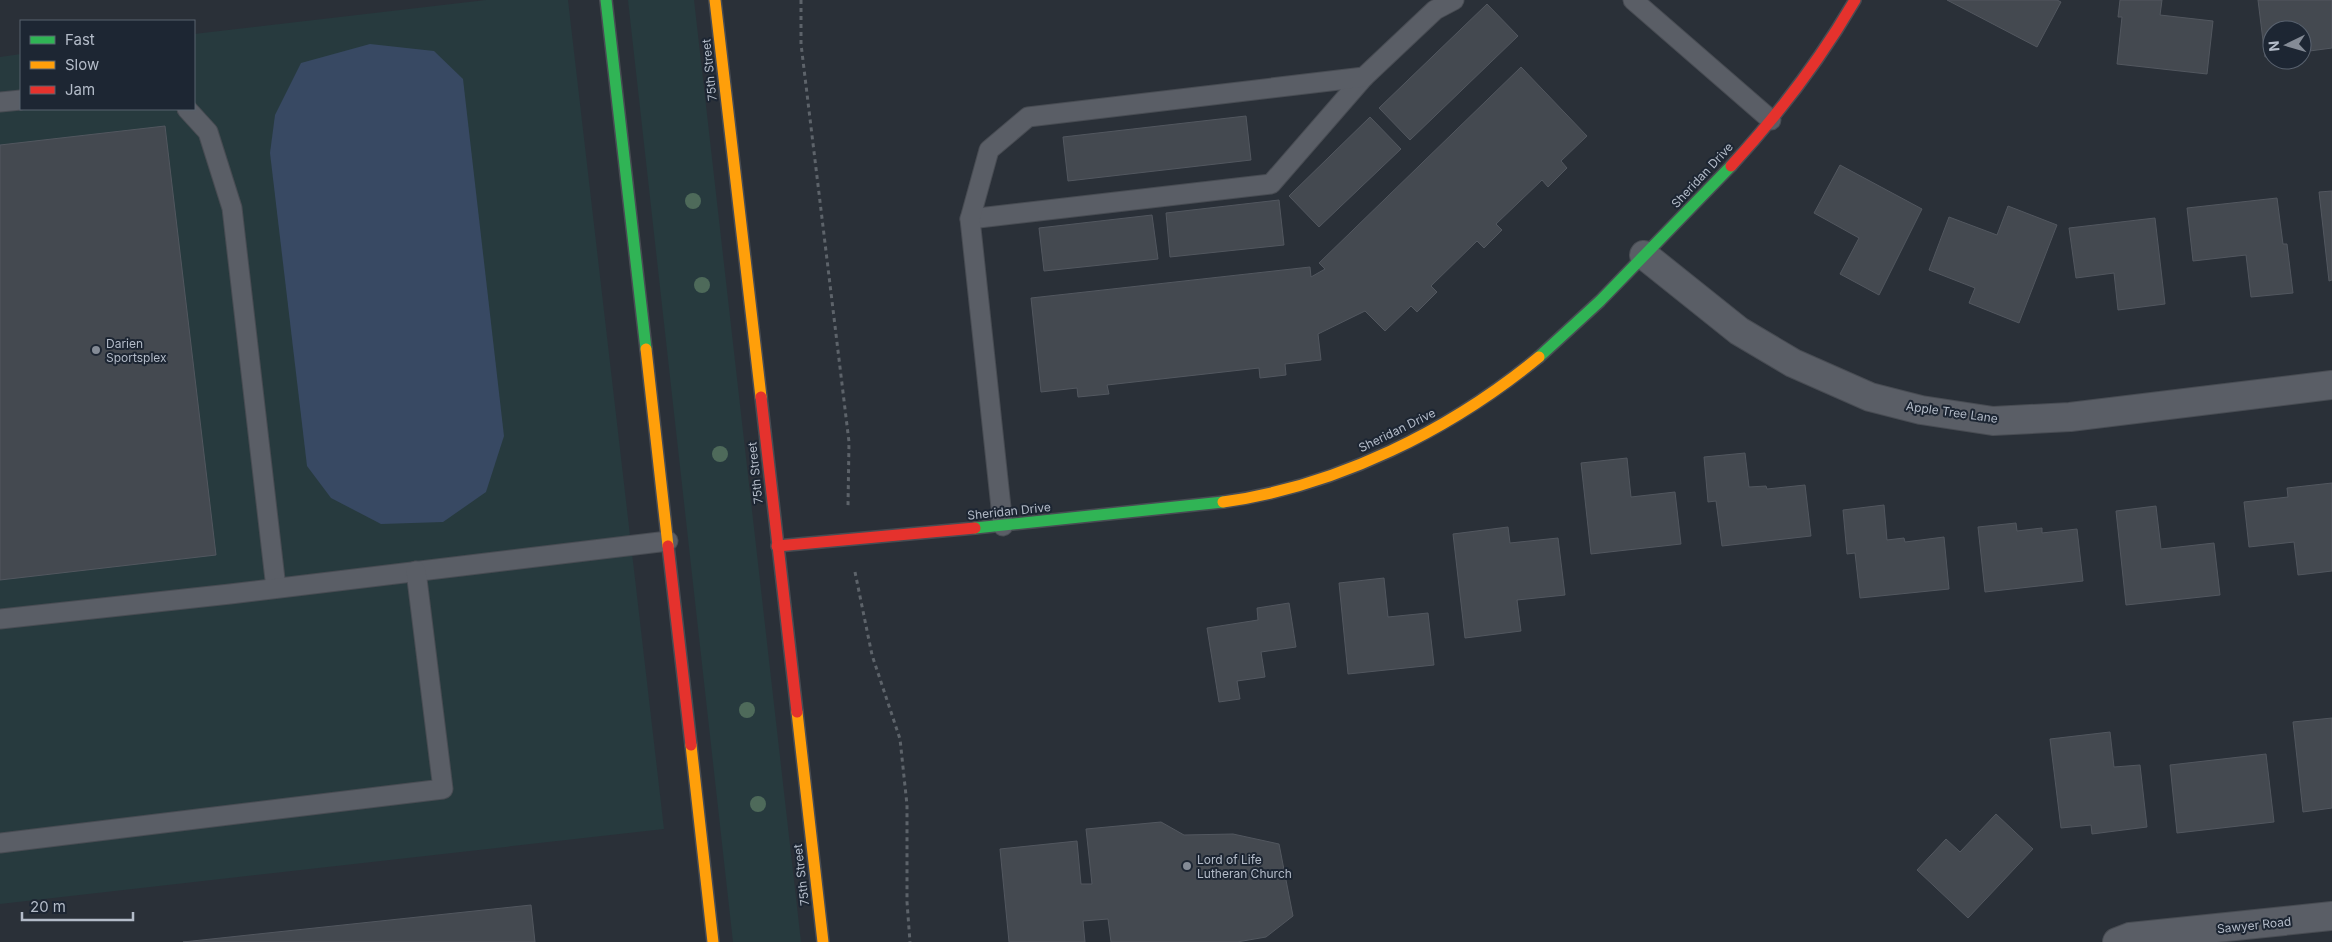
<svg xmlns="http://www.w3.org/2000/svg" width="2332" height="942" font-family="Inter,sans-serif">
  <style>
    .green { fill: #273a3e }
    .water { fill: #384963 }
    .building { fill: #444950; stroke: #52575f }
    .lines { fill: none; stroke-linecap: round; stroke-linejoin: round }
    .lane-casing { stroke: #484c53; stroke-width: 21 }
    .street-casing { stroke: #484c53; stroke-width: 30 }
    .fast-casing { stroke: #484c53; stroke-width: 14 }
    .slow-casing { stroke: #484c53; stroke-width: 14 }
    .jam-casing { stroke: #484c53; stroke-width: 14 }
    .path { stroke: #5d636a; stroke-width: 3; stroke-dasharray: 4 4; stroke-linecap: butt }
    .lane { stroke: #5a5e66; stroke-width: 19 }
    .street { stroke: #5a5e66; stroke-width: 28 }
    .fast { stroke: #30b455; stroke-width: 11 }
    .slow { stroke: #ff9f0a; stroke-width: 11 }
    .jam { stroke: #e5322d; stroke-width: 11 }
    .tree { fill: #4e6a5a }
    .poi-dot { fill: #848b96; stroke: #1d2633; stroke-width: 2 }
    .labels { text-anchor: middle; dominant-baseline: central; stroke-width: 4; stroke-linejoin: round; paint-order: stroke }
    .street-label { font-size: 12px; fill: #b4bcc9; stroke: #1d2633 }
    .poi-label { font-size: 12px; fill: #b4bcc9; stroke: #1d2633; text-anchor: start }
  </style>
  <rect width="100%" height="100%" fill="#2a3038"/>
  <g class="green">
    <polygon points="486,0 568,0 664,829 0,904 0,57 21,54 21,109 194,109 194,34"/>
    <polygon points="628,0 694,0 801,942 733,942"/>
  </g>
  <polygon class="water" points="370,44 434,51 463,79 504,436 486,492 443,522 381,524 331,498 307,466 270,153 275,115 301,63"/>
  <g class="building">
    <polygon points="1947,0 2057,0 2061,2 2037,47"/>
    <polygon points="2120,0 2162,0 2160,15 2213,21 2207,74 2117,64 2122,17 2118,17"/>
    <polygon points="2258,0 2332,0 2332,48 2302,52 2302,30 2272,30 2272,56 2265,57"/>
    <polygon points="1487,4 1518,36 1410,140 1379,108"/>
    <polygon points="1521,67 1587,136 1561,161 1567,168 1548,187 1542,180 1496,224 1502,230 1484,248 1477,241 1431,286 1437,292 1417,312 1411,306 1385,331 1365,311 1318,334 1321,360 1285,364 1286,375 1260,378 1259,368 1107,385 1109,394 1078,397 1077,388 1041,392 1031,298 1310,267 1311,277 1325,269 1319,263"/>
    <polygon points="1246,116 1251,160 1068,181 1063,137"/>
    <polygon points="1370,117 1401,149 1319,227 1289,196"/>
    <polygon points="165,126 216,555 0,580 0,145"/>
    <polygon points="1840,165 1922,209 1879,295 1840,274 1859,238 1814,213"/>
    <polygon points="2332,191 2332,280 2329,281 2319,192"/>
    <polygon points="2277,198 2283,244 2287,244 2293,293 2251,297 2246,255 2193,261 2187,208"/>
    <polygon points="1279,200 1284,245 1170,257 1166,213"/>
    <polygon points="2008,206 2057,225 2019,323 1969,303 1975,288 1929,270 1949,217 1997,235"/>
    <polygon points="1152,215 1158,259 1044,271 1039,228"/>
    <polygon points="2155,218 2165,304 2118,310 2114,273 2076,278 2069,228"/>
    <polygon points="1745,453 1749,487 1766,486 1767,489 1805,485 1811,536 1722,546 1716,501 1708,502 1704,457"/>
    <polygon points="1627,458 1631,497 1675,492 1681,544 1591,554 1581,463"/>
    <polygon points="2332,483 2332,571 2298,575 2294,542 2249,547 2244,502 2288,497 2287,488"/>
    <polygon points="1884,505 1887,540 1904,538 1905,542 1944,537 1949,589 1860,598 1855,553 1847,554 1843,510"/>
    <polygon points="2156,506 2161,549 2214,543 2220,595 2126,605 2116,511"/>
    <polygon points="2016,523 2017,531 2042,528 2042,533 2077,529 2083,581 1985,592 1978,527"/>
    <polygon points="1508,527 1510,543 1558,538 1565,595 1517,600 1521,631 1465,638 1453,534"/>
    <polygon points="1384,578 1388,617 1428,613 1434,665 1348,674 1339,583"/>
    <polygon points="1289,603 1296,647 1261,652 1265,677 1237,681 1240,699 1219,702 1207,628 1258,620 1257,608"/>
    <polygon points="2332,718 2332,808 2303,812 2293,722"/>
    <polygon points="2110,732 2114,767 2140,765 2147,827 2092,834 2091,825 2061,828 2050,739"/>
    <polygon points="2266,754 2274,822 2177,833 2170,765"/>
    <polygon points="1996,814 2033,849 1968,918 1917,870 1946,839 1960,852"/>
    <polygon points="1161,822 1184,835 1233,834 1279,844 1293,916 1266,937 1237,942 1111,942 1108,919 1083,921 1085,942 1009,942 1000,849 1077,841 1081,884 1092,884 1086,829"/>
    <polygon points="531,905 535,942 183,942"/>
  </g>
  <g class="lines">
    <g class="lane-casing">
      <g id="lane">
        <polyline points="1633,0 1771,120"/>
        <polyline points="0,102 21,100"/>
        <polyline points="187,109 208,132 232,208 276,588"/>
        <polyline points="970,219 1271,184 1364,77"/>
        <polyline points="1003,526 970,219 989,150 1028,117 1364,77 1435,10 1454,0"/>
        <polyline points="0,619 230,594 668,541"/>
        <polyline points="0,843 443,789 416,571"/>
      </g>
    </g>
    <g class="street-casing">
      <g id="street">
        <polyline points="1644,255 1739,331 1793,363 1870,397 1921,410 1993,421 2070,417 2332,385"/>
        <polyline points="2117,942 2130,937 2332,916"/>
      </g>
    </g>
    <g class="fast-casing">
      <g id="fast">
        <polyline points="606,0 646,349"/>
        <polyline points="1539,357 1600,301 1731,166"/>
        <polyline points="975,528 1223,502"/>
      </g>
    </g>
    <g class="slow-casing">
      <g id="slow">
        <polyline points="715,0 761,397"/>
        <polyline points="646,349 668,546"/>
        <path d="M 1223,502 C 1338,486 1450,430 1539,357"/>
        <polyline points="797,712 823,942"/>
        <polyline points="691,745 713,942"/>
      </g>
    </g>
    <g class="jam-casing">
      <g id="jam">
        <path d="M 1731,166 C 1778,115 1820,60 1855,0"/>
        <polyline points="761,397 797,712"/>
        <polyline points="668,546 691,745"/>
        <polyline points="777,546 975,528"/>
      </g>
    </g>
    <g class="path">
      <polyline points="801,0 801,44 849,442 848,506"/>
      <polyline points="855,572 872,655 900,739 907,805 907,902 910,942"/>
    </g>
    <use href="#lane" class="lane"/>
    <use href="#street" class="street"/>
    <use href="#fast" class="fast"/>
    <use href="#slow" class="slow"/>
    <use href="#jam" class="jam"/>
  </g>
  <g class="tree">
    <circle cx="693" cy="201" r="8"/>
    <circle cx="702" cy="285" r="8"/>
    <circle cx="720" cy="454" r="8"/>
    <circle cx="747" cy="710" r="8"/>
    <circle cx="758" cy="804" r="8"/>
  </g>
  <g class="poi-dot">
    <circle cx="96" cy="350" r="5"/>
    <circle cx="1187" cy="866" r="5"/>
  </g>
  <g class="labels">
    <g class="street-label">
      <text transform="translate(709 70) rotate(-96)">75th Street</text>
      <text transform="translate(1702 175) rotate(-47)">Sheridan Drive</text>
      <text transform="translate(1952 412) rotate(8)">Apple Tree Lane</text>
      <text transform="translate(1397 430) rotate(-26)">Sheridan Drive</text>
      <text transform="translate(755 473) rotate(-96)">75th Street</text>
      <text transform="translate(1009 511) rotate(-6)">Sheridan Drive</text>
      <text transform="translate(801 875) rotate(-97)">75th Street</text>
      <text transform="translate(2254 925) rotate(-6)">Sawyer Road</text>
    </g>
    <g class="poi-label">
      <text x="106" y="343">Darien<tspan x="106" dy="14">Sportsplex</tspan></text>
      <text x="1197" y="859">Lord of Life<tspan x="1197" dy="14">Lutheran Church</tspan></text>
    </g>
  </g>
  <rect x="20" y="20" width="175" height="90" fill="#1d2633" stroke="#59626f"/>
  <rect x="30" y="36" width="25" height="8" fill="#30b455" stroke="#59626f"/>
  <text x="65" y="45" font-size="15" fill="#b4bcc9">Fast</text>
  <rect x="30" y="61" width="25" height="8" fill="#ff9f0a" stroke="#59626f"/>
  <text x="65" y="70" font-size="15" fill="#b4bcc9">Slow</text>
  <rect x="30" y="86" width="25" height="8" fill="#e5322d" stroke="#59626f"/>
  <text x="65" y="95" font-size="15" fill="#b4bcc9">Jam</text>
  <g transform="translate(2287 45) rotate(265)"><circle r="24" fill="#1d2633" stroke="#59626f"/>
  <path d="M0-4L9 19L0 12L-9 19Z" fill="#848b96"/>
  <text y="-8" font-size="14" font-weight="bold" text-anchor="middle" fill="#b4bcc9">N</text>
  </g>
  <path d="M22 912v8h111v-8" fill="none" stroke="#b4bcc9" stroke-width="2.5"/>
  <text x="30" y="912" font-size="15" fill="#b4bcc9" stroke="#1d2633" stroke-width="4" paint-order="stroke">20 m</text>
</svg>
